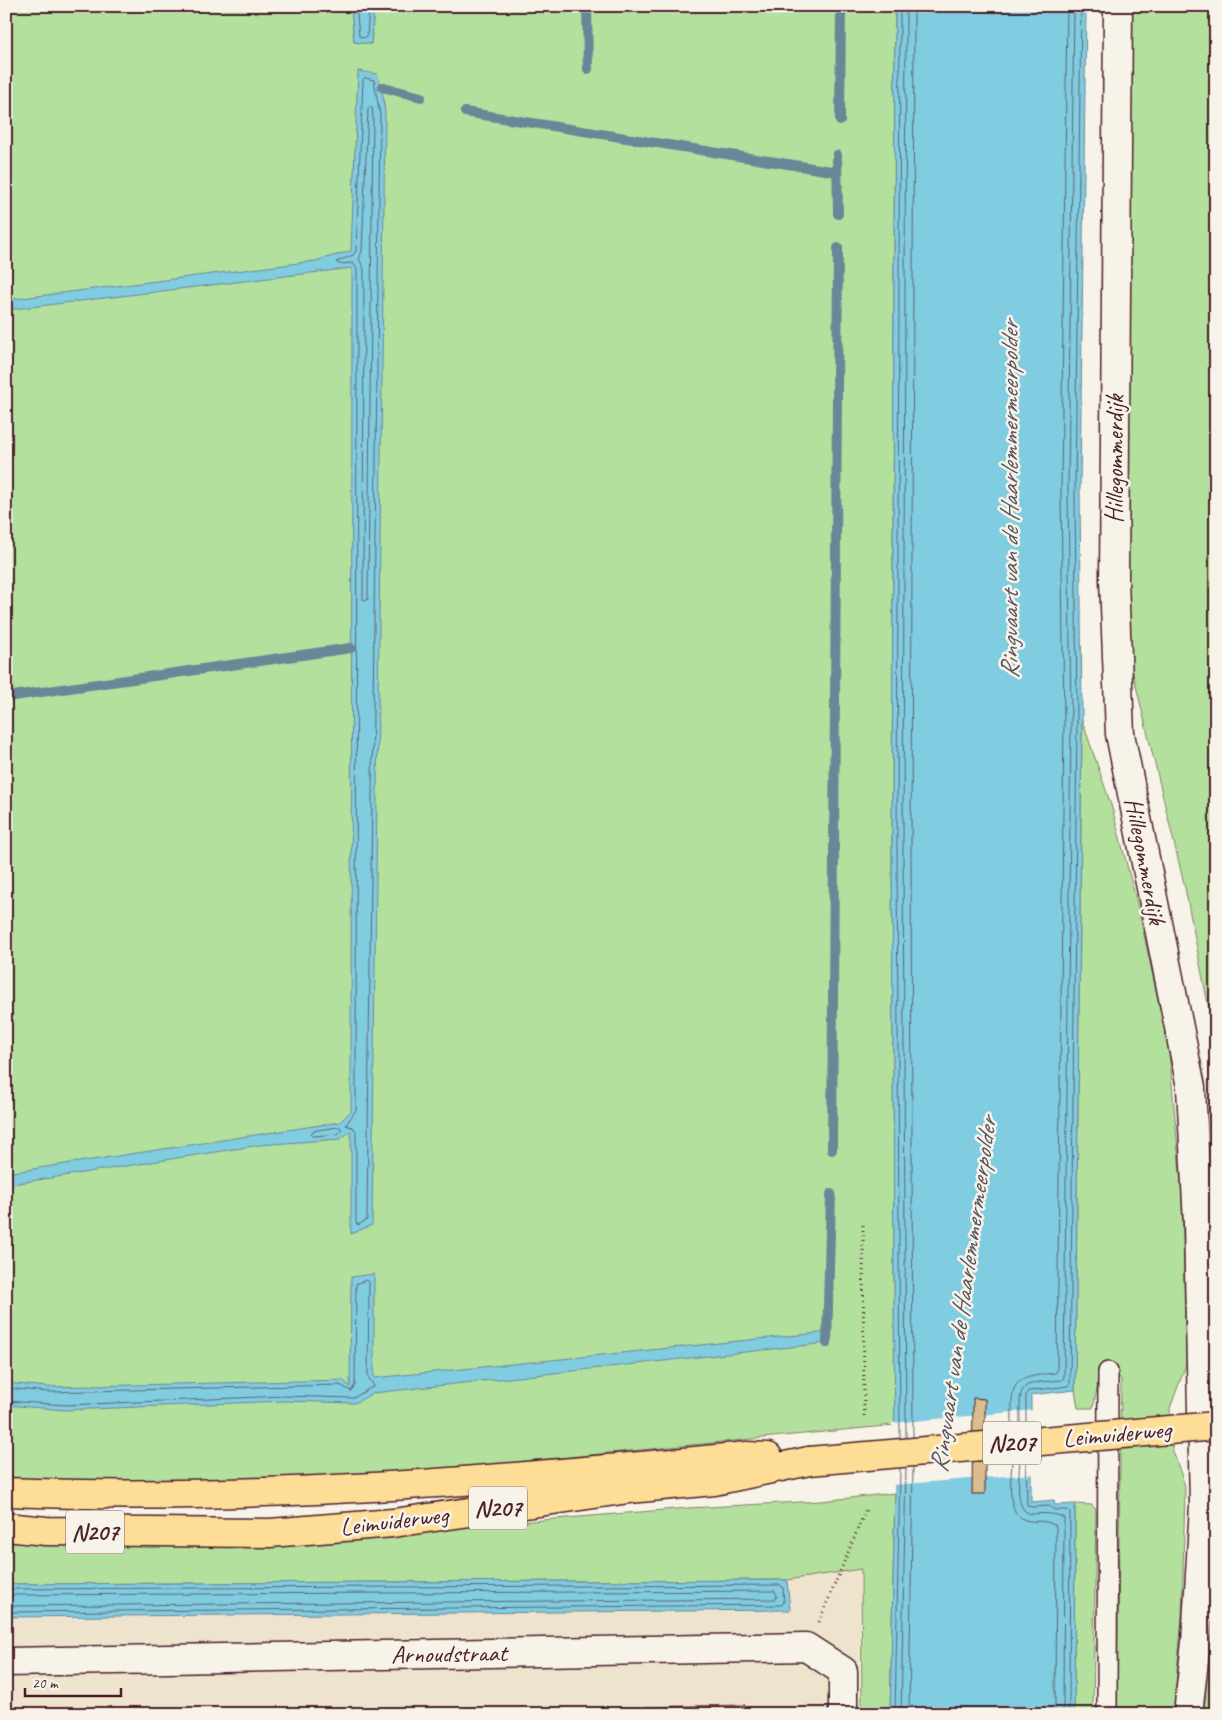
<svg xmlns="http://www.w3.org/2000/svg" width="1222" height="1720" font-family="Caveat,sans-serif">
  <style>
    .built { fill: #eee3cd }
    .green { fill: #b4e09e; stroke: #7f8064 }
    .water { fill: #80cce0; stroke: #6a8798 }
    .pier { fill: #f7f3e8 }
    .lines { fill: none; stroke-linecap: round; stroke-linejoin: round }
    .shore { stroke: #606473; stroke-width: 1 }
    .stream { stroke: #6a8798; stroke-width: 10 }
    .building { fill: #dabd8e; stroke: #4a1f2b }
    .lane-casing { stroke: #4a1f2b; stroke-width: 22 }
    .street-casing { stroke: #4a1f2b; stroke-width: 31 }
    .secondary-casing { stroke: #4a1f2b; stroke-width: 31 }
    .primary-casing { stroke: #4a1f2b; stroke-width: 31 }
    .path { stroke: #4a1f2b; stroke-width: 3; stroke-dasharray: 1 4; stroke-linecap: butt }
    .lane { stroke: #f7f3e8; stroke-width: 19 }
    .street { stroke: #f7f3e8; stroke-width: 28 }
    .secondary { stroke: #f7f3e8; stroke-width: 28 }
    .primary { stroke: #fedd96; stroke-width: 28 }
    .primary-bridge-casing { stroke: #4a1f2b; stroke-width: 31; stroke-linecap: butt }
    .primary-bridge { stroke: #fedd96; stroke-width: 28 }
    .labels { text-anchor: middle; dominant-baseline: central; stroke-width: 5; stroke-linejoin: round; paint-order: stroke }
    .shield { fill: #f7f3e8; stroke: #7e5f64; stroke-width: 1 }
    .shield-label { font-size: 24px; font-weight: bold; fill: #4a1f2b }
    .street-label { font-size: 25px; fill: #4a1f2b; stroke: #f7f3e8 }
    .water-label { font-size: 26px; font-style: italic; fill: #5a5361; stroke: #f7f3e8 }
  </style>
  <rect width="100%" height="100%" fill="#f7f3e8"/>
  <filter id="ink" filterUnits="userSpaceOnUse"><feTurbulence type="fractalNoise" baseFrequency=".02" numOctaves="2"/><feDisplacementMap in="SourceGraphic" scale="10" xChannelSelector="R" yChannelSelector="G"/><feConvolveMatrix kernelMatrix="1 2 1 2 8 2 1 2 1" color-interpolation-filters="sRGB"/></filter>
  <g filter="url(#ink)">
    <polygon class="built" points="861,1569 859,1714 6,1714 6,1571"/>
    <g class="green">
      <polygon points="6,6 351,6 354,42 371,44 374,6 895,6 892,846 895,1425 354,1478 6,1484"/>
      <polygon points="1125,6 1216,6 1216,1193 1209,1009 1185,888 1131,665 1128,561"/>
      <polygon points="1082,720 1112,808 1138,907 1169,1051 1182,1195 1186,1365 1170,1408 1172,1448 1185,1486 1182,1617 1173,1714 1117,1714 1121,1379 1114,1372 1099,1380 1093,1408 1078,1408 1075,1390"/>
      <polygon points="895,1493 890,1714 862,1714 861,1569 787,1580 6,1584 6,1538 276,1539 483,1525 688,1508 821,1501"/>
      <polygon points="1075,1504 1092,1505 1096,1510 1093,1714 1074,1714"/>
      <polygon points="1216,1550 1216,1714 1204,1714"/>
    </g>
    <g class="water">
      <polygon points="351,6 374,6 371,44 354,42"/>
      <polygon points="895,6 1086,6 1080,490 1082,720 1075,1390 1031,1395 1031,1502 1054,1500 1055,1505 1075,1504 1074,1714 890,1714 895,1493 892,846"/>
      <polygon points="358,71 377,74 382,87 385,114 372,1225 351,1234 351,1131 340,1139 260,1145 6,1185 6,1173 340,1122 351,1111 352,268 6,310 6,300 315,261 351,251"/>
      <polygon points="374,1274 374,1378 828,1332 827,1343 373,1393 355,1403 284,1401 65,1410 6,1405 6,1383 48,1387 343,1380 350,1387 351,1277"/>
      <polygon points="787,1580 790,1610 6,1617 6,1584"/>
    </g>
    <polygon class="pier" points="1034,1410 1033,1474 892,1485 892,1423"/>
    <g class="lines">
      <g class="shore">
        <polyline points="356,6 359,36 364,38 367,36 369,6"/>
        <polygon points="365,78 374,80 380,115 367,1220 358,1225 356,1223 356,1132 354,1128 346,1125 356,1110 357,269 353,263 339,264 336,262 353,255 356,251 363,80"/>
        <polygon points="370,107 372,108 373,115 368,599 365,601 363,599 364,269 359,259 362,251 368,109"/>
        <polygon points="340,1127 342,1130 338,1134 314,1136 311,1134 313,1131"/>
        <polyline points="6,1388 49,1392 340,1385 351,1391 355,1385 356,1284 366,1280 369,1282 368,1377 374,1386 353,1398 284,1396 65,1405 6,1401"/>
        <polyline points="1026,1427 1026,1395 1028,1391 1068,1386 1070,1383 1077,720 1075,490 1081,6"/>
        <path d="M 1012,1428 C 1012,1384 1007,1378 1055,1373 L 1057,1371 L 1064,720 L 1061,490 L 1067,6"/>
        <path d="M 1020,1428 C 1020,1382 1016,1384 1062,1380 L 1064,1377 L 1071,720 L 1068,490 L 1074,6"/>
        <polyline points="913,1437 911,846 914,6"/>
        <polyline points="900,1438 897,846 900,6"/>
        <polyline points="906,1438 903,846 906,6"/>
        <polyline points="1026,1457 1027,1505 1032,1507 1049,1506 1055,1510 1068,1510 1070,1512 1069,1714"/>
        <path d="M 1020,1458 C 1020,1472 1012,1514 1033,1514 C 1043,1513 1056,1513 1064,1518 L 1063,1714"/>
        <path d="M 1012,1459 C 1012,1477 1003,1518 1030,1521 C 1040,1522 1047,1520 1056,1526 L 1055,1714"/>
        <polyline points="6,1589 780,1585 783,1587 784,1602 782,1605 6,1612"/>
        <polyline points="6,1595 775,1591 777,1596 775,1599 6,1606"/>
        <polyline points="895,1714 900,1468"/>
        <polyline points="901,1714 906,1468"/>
        <polyline points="909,1714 913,1467"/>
      </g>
      <g class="stream">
        <polyline points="587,6 588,69"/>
        <polyline points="382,87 421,97"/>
        <polyline points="465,112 837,172"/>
        <polyline points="840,121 841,6"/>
        <polyline points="837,155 838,214"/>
        <polyline points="6,697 351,648"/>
        <polyline points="832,1150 838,248"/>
        <polyline points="827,1343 831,1194"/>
      </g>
    </g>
    <g class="building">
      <polygon points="973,1398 985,1399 985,1494 972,1494"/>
      <polygon points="745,1705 745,1714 645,1714 645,1707"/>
    </g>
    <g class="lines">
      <g class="lane-casing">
        <polyline id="lane" points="1107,1714 1108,1372"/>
      </g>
      <g class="street-casing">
        <polyline id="street" points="6,1662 806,1647 843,1671 843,1714"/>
      </g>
      <g class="secondary-casing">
        <polyline id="secondary" points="1118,6 1114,580 1120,734 1191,1087 1198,1224 1204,1505 1196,1642 1188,1714"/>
      </g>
      <g class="primary-casing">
        <g id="primary">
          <path d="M 6,1492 C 255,1502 500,1480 747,1456 L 768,1457"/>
          <polyline points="6,1527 46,1531 270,1533 393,1523 629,1489 714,1481 809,1461"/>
        </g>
      </g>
      <g class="path">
        <polyline points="863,1225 864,1419"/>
        <polyline points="819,1622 867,1507"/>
      </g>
      <use href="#lane" class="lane"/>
      <use href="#street" class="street"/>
      <use href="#secondary" class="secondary"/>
      <use href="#primary" class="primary"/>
      <g class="primary-bridge-casing">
        <polyline id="primary-bridge" points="809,1461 1216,1426"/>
      </g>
      <use href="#primary-bridge" class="primary-bridge"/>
    </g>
  </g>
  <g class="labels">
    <g class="shield">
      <rect x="983" y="1421.5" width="58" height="43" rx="4"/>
      <rect x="469" y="1486.5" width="58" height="43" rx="4"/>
      <rect x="66" y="1510.5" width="58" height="43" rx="4"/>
    </g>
    <g class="shield-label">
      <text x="1012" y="1443">N207</text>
      <text x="498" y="1508">N207</text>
      <text x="95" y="1532">N207</text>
    </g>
    <g class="street-label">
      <text transform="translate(1115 459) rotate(-90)">Hillegommerdijk</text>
      <text transform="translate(1145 861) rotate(79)">Hillegommerdijk</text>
      <text transform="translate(1117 1434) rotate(-5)">Leimuiderweg</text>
      <text transform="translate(394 1521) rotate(-7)">Leimuiderweg</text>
      <text transform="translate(449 1654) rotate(-1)">Arnoudstraat</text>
    </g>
    <g class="water-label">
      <text transform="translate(1009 500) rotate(-90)">Ringvaart van de Haarlemmermeerpolder</text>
      <text transform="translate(963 1295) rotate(-82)">Ringvaart van de Haarlemmermeerpolder</text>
    </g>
  </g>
  <rect width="1222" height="1720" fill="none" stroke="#f7f3e8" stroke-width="25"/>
  <rect x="12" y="12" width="1197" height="1695" fill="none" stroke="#4a1f2b" stroke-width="2" filter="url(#ink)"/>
  <path d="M25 1688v8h96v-8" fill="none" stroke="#4a1f2b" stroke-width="2.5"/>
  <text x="32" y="1688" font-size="15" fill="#4a1f2b" stroke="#f7f3e8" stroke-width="4" paint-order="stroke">20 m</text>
</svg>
